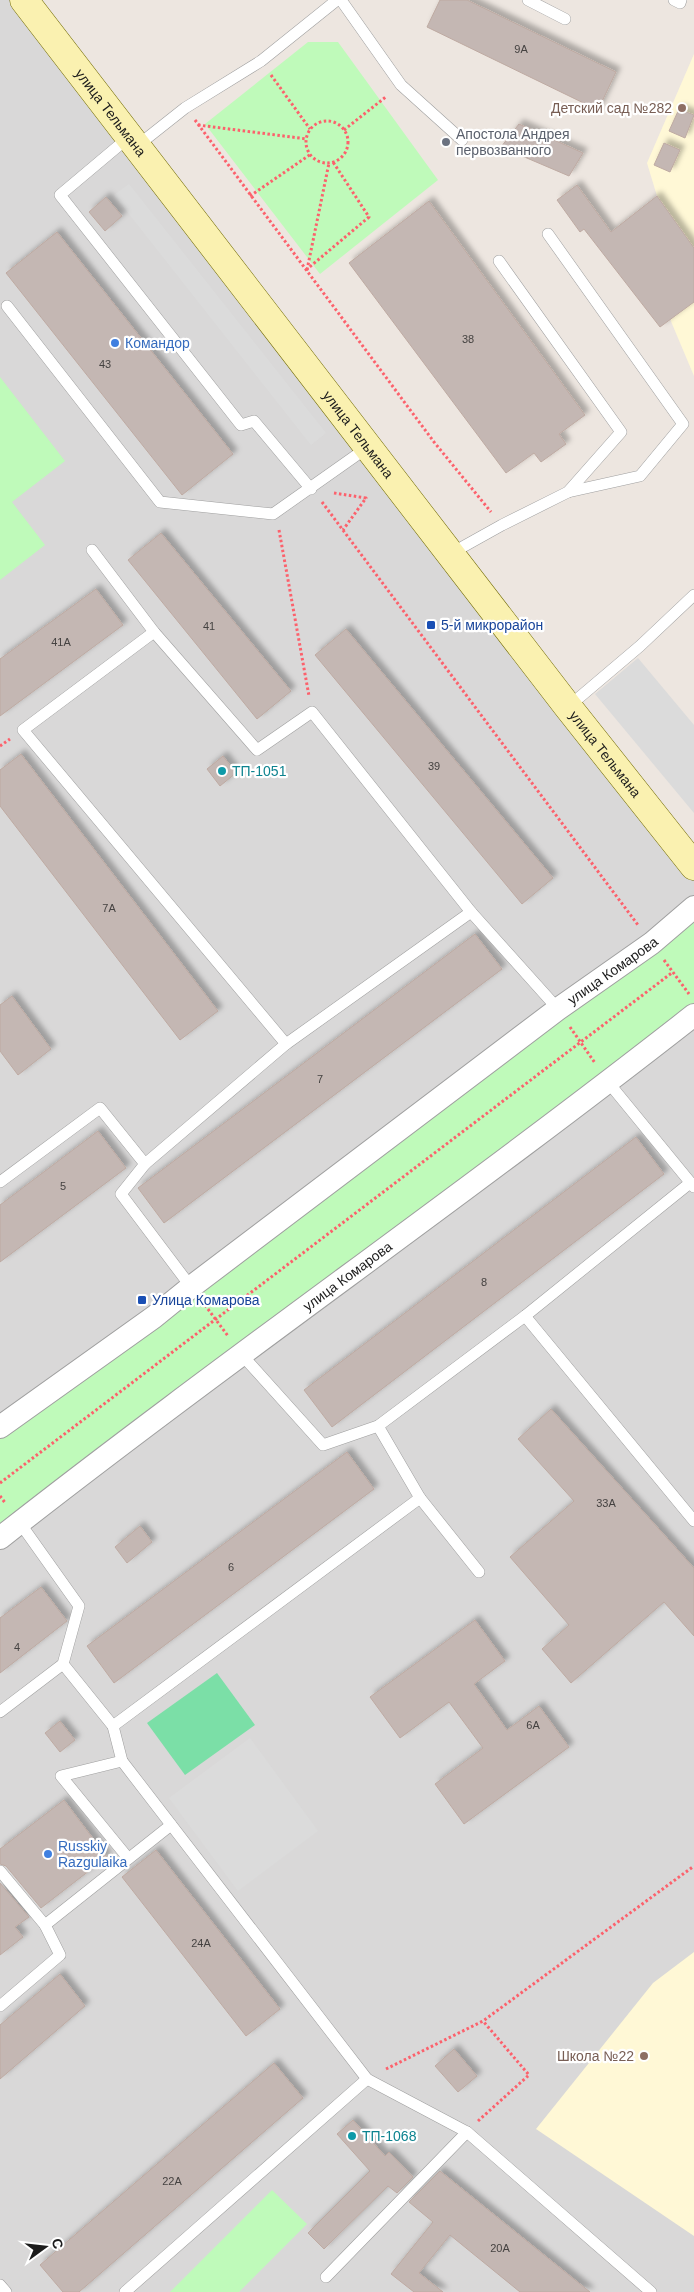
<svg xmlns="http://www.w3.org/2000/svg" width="694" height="2292" font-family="Arial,sans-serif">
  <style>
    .residential { fill: #d9d8d8 }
    .education { fill: #fff8d6 }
    .park { fill: #bffaba }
    .pitch { fill: #7bdfa7 }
    .parking { fill: #dbdbdb }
    .building { fill: #c4b7b3; stroke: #beaaa2; filter: url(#shadow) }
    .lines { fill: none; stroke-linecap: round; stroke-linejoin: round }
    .lane-casing { stroke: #9f9f9f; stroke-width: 12 }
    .street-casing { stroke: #9f9f9f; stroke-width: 24 }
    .secondary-casing { stroke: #716a03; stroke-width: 29 }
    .path { stroke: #fc616c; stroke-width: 3; stroke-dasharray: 2.5 2.5; stroke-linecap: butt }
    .lane { stroke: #fff; stroke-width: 11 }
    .street { stroke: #fff; stroke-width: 22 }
    .secondary { stroke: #faf1b0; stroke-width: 28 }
    .education-dot { fill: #8d6e63; stroke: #fff; stroke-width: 2 }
    .worship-dot { fill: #6b7280; stroke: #fff; stroke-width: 2 }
    .shop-dot { fill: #3f7fe0; stroke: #fff; stroke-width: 2 }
    .transit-dot { fill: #1a4fb4; stroke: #fff; stroke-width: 2 }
    .culture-dot { fill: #0f9aa8; stroke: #fff; stroke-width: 2 }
    .labels { text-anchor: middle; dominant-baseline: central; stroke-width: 4.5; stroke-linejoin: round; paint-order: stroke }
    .number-label { font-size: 11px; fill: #454241 }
    .education-label { font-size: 14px; fill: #785e54; stroke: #fff; text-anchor: end }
    .street-label { font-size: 14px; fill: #1b1b1b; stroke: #fff }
    .worship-label { font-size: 14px; fill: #5b616d; stroke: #fff; text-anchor: start }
    .shop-label { font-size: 14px; fill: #366cbe; stroke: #fff; text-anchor: start }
    .transit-label { font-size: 14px; fill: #164399; stroke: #fff; text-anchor: start }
    .culture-label { font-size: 14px; fill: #0d838f; stroke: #fff; text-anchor: start }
  </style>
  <defs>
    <filter id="shadow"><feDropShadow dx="4.5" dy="-4.5" stdDeviation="2.5" flood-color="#0004"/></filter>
  </defs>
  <rect width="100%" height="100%" fill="#ede6e0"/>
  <g class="residential">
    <polygon points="0,0 24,0 694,866 694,907 0,1427"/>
    <polygon points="694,1015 694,2292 0,2292 0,1538"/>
  </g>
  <g class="education">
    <polygon points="694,54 694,248 657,196 647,163"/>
    <polygon points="694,302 694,376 670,319"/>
    <polygon points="694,1952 694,2236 536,2129 653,1983"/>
  </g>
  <g class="park">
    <polygon points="308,42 338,42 438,180 320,274 205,124"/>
    <polygon points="0,377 65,461 12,502 45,545 0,580"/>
    <polygon points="694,907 694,1015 0,1538 0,1427"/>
    <polygon points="272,2190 307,2224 239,2292 170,2292"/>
  </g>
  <polygon class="pitch" points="217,1673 255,1725 185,1775 147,1723"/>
  <g class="parking">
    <polygon points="129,184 326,433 311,445 114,195"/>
    <polygon points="638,658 694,725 694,813 595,694"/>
    <polygon points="250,1738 318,1831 238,1891 169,1798"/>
  </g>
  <g class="building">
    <polygon points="440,0 467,0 616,72 598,110 427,27"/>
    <polygon points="679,109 694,115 685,138 669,131"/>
    <polygon points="519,124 583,153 569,176 501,147"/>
    <polygon points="664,143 680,150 670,172 654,165"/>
    <polygon points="577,185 611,232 657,196 694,248 694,302 660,327 584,229 580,232 557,200"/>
    <polygon points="106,197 122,216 105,231 89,212"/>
    <polygon points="429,201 585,415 559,434 566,444 541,462 534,453 506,473 349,263"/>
    <polygon points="57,232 233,454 182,495 6,273"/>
    <polygon points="161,533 291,691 257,719 128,560"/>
    <polygon points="96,589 123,625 0,716 0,659"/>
    <polygon points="346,629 553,878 522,904 315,655"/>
    <polygon points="21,754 218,1011 180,1040 0,806 0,770"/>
    <polygon points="223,756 236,773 220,786 207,769"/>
    <polygon points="475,934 502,969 164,1223 138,1188"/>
    <polygon points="12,996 51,1049 18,1075 0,1051 0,1005"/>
    <polygon points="98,1131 126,1168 0,1262 0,1205"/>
    <polygon points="636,1137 664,1174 332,1427 304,1390"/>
    <polygon points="551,1409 694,1568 694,1636 664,1602 571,1683 542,1649 569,1625 510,1557 574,1501 518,1439"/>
    <polygon points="347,1452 374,1489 114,1683 87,1646"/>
    <polygon points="140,1526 152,1542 127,1563 115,1547"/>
    <polygon points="41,1587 67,1621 0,1673 0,1618"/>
    <polygon points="475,1620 505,1661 474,1684 507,1730 539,1706 569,1747 464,1824 435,1784 483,1748 449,1702 400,1738 370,1697"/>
    <polygon points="60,1721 75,1740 60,1752 45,1733"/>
    <polygon points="64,1800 107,1857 41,1908 6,1866 0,1864 0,1849"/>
    <polygon points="156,1850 280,2009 246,2036 122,1877"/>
    <polygon points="0,1883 29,1917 15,1927 23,1937 0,1955"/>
    <polygon points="60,1974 85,2006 0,2079 0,2025"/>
    <polygon points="454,2049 477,2076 458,2092 435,2066"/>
    <polygon points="274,2063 303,2098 79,2292 63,2292 40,2265"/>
    <polygon points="353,2120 385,2156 389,2152 413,2177 397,2193 388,2186 324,2249 308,2233 370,2171 337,2134"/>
    <polygon points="440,2171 590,2292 520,2292 450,2235 419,2273 443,2292 414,2292 391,2274 433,2222 409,2202"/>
  </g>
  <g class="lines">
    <g class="lane-casing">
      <g id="lane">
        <polyline points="341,0 401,85 462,140"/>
        <polyline points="528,0 565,19"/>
        <polyline points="674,0 680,3 681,0"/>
        <polyline points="129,137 60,195 241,425 254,421 311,489"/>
        <polyline points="137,146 185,108 261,61 337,0"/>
        <polyline points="548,234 683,424 640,476 568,492"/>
        <polyline points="7,306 160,502 273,514 368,447"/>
        <polyline points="92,550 154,632 257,750 312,712 471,912"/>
        <polyline points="450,554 502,525 568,492 621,432 499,261"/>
        <polyline points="154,632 23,730 286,1044"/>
        <polyline points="568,707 640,646 694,595"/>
        <polyline points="608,1082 694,1187"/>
        <polyline points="145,1164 121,1194 191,1287"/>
        <polyline points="0,1182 100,1108 145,1164 286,1044 471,912 558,1009"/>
        <polyline points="525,1316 694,1521"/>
        <polyline points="242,1355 323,1445 378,1426 525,1316 690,1183"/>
        <polyline points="420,1498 479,1572"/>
        <polyline points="63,1664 113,1726 420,1498 378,1426"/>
        <polyline points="0,1712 63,1664 79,1606 20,1523"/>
        <polyline points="113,1726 122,1761 367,2079 467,2132"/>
        <polyline points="122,1761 61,1776 128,1858"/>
        <polyline points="0,1871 45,1925 60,1955 0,2006"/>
        <polyline points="45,1925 171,1825"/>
        <polyline points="326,2277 467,2132 651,2292"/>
        <polyline points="0,2285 6,2292"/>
        <polyline points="125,2292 367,2079"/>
      </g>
    </g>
    <g class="street-casing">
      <g id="street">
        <path id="s1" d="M 0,1427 L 154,1317 L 191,1287 L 558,1009 L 652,943 L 694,907"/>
        <path id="s2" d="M 0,1538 C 228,1359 466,1194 694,1015"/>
      </g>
    </g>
    <g class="secondary-casing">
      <g id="secondary">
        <path id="s3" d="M 24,0 L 568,707 L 694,866"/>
      </g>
    </g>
    <g class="path">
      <polyline points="271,75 310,129"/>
      <polyline points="195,120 434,442 491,512"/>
      <circle cx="327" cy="142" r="21"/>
      <polyline points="198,125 307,139"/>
      <polyline points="344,130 387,96"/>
      <polyline points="250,196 311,154"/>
      <polyline points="306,270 369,217 333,162"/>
      <polyline points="307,270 329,163"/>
      <polyline points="334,493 366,498 343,530"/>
      <polyline points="322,502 638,925"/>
      <polyline points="279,530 309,696"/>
      <polyline points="0,746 10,739"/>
      <polyline points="664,960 689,994"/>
      <polyline points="570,1027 595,1063"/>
      <polyline points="205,1305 228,1336"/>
      <polyline points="0,1483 673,972"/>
      <polyline points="0,1496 6,1504"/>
      <polyline points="386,2069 483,2021 694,1866"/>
      <polyline points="478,2121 529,2075 483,2021"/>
    </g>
    <use href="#lane" class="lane"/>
    <use href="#street" class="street"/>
    <use href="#secondary" class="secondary"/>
  </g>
  <g class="education-dot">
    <circle cx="682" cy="108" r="5"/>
    <circle cx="644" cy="2056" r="5"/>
  </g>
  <circle class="worship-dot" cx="446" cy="142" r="5"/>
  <g class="shop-dot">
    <circle cx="115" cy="343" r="5"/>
    <circle cx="48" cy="1854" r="5"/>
  </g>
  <g class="transit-dot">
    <rect x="426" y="620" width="10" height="10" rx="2.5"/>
    <rect x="137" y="1295" width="10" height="10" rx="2.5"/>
  </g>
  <g class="culture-dot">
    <circle cx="222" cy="771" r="5"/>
    <circle cx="352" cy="2136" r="5"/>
  </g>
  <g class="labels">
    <g class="number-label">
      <text x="521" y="49">9А</text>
      <text x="468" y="339">38</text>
      <text x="105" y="364">43</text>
      <text x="209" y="626">41</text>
      <text x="61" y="642">41А</text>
      <text x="434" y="766">39</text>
      <text x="109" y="908">7А</text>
      <text x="320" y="1079">7</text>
      <text x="63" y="1186">5</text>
      <text x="484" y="1282">8</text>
      <text x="606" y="1503">33А</text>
      <text x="231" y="1567">6</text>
      <text x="17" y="1647">4</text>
      <text x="533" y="1725">6А</text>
      <text x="201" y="1943">24А</text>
      <text x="172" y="2181">22А</text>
      <text x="500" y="2248">20А</text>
    </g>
    <g class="education-label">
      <text x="672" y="108">Детский сад №282</text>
      <text x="634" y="2056">Школа №22</text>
    </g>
    <g class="street-label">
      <text stroke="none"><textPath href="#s3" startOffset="142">улица Тельмана</textPath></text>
      <text stroke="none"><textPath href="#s3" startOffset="548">улица Тельмана</textPath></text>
      <text stroke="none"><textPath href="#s3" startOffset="952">улица Тельмана</textPath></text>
      <text stroke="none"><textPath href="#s1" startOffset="764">улица Комарова</textPath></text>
      <text stroke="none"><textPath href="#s2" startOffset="435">улица Комарова</textPath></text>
    </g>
    <g class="worship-label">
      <text x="456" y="134">Апостола Андрея<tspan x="456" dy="16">первозванного</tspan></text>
    </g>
    <g class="shop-label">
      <text x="125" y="343">Командор</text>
      <text x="58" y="1846">Russkiy<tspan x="58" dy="16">Razgulaika</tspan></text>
    </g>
    <g class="transit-label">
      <text x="441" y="625">5-й микрорайон</text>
      <text x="152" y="1300">Улица Комарова</text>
    </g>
    <g class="culture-label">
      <text x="232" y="771">ТП-1051</text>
      <text x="362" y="2136">ТП-1068</text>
    </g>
  </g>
  <g transform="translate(45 2247) rotate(75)" stroke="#ffffff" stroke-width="4" paint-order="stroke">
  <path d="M0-4L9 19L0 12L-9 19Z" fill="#1b1b1b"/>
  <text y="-8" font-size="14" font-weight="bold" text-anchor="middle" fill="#1b1b1b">С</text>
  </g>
</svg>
